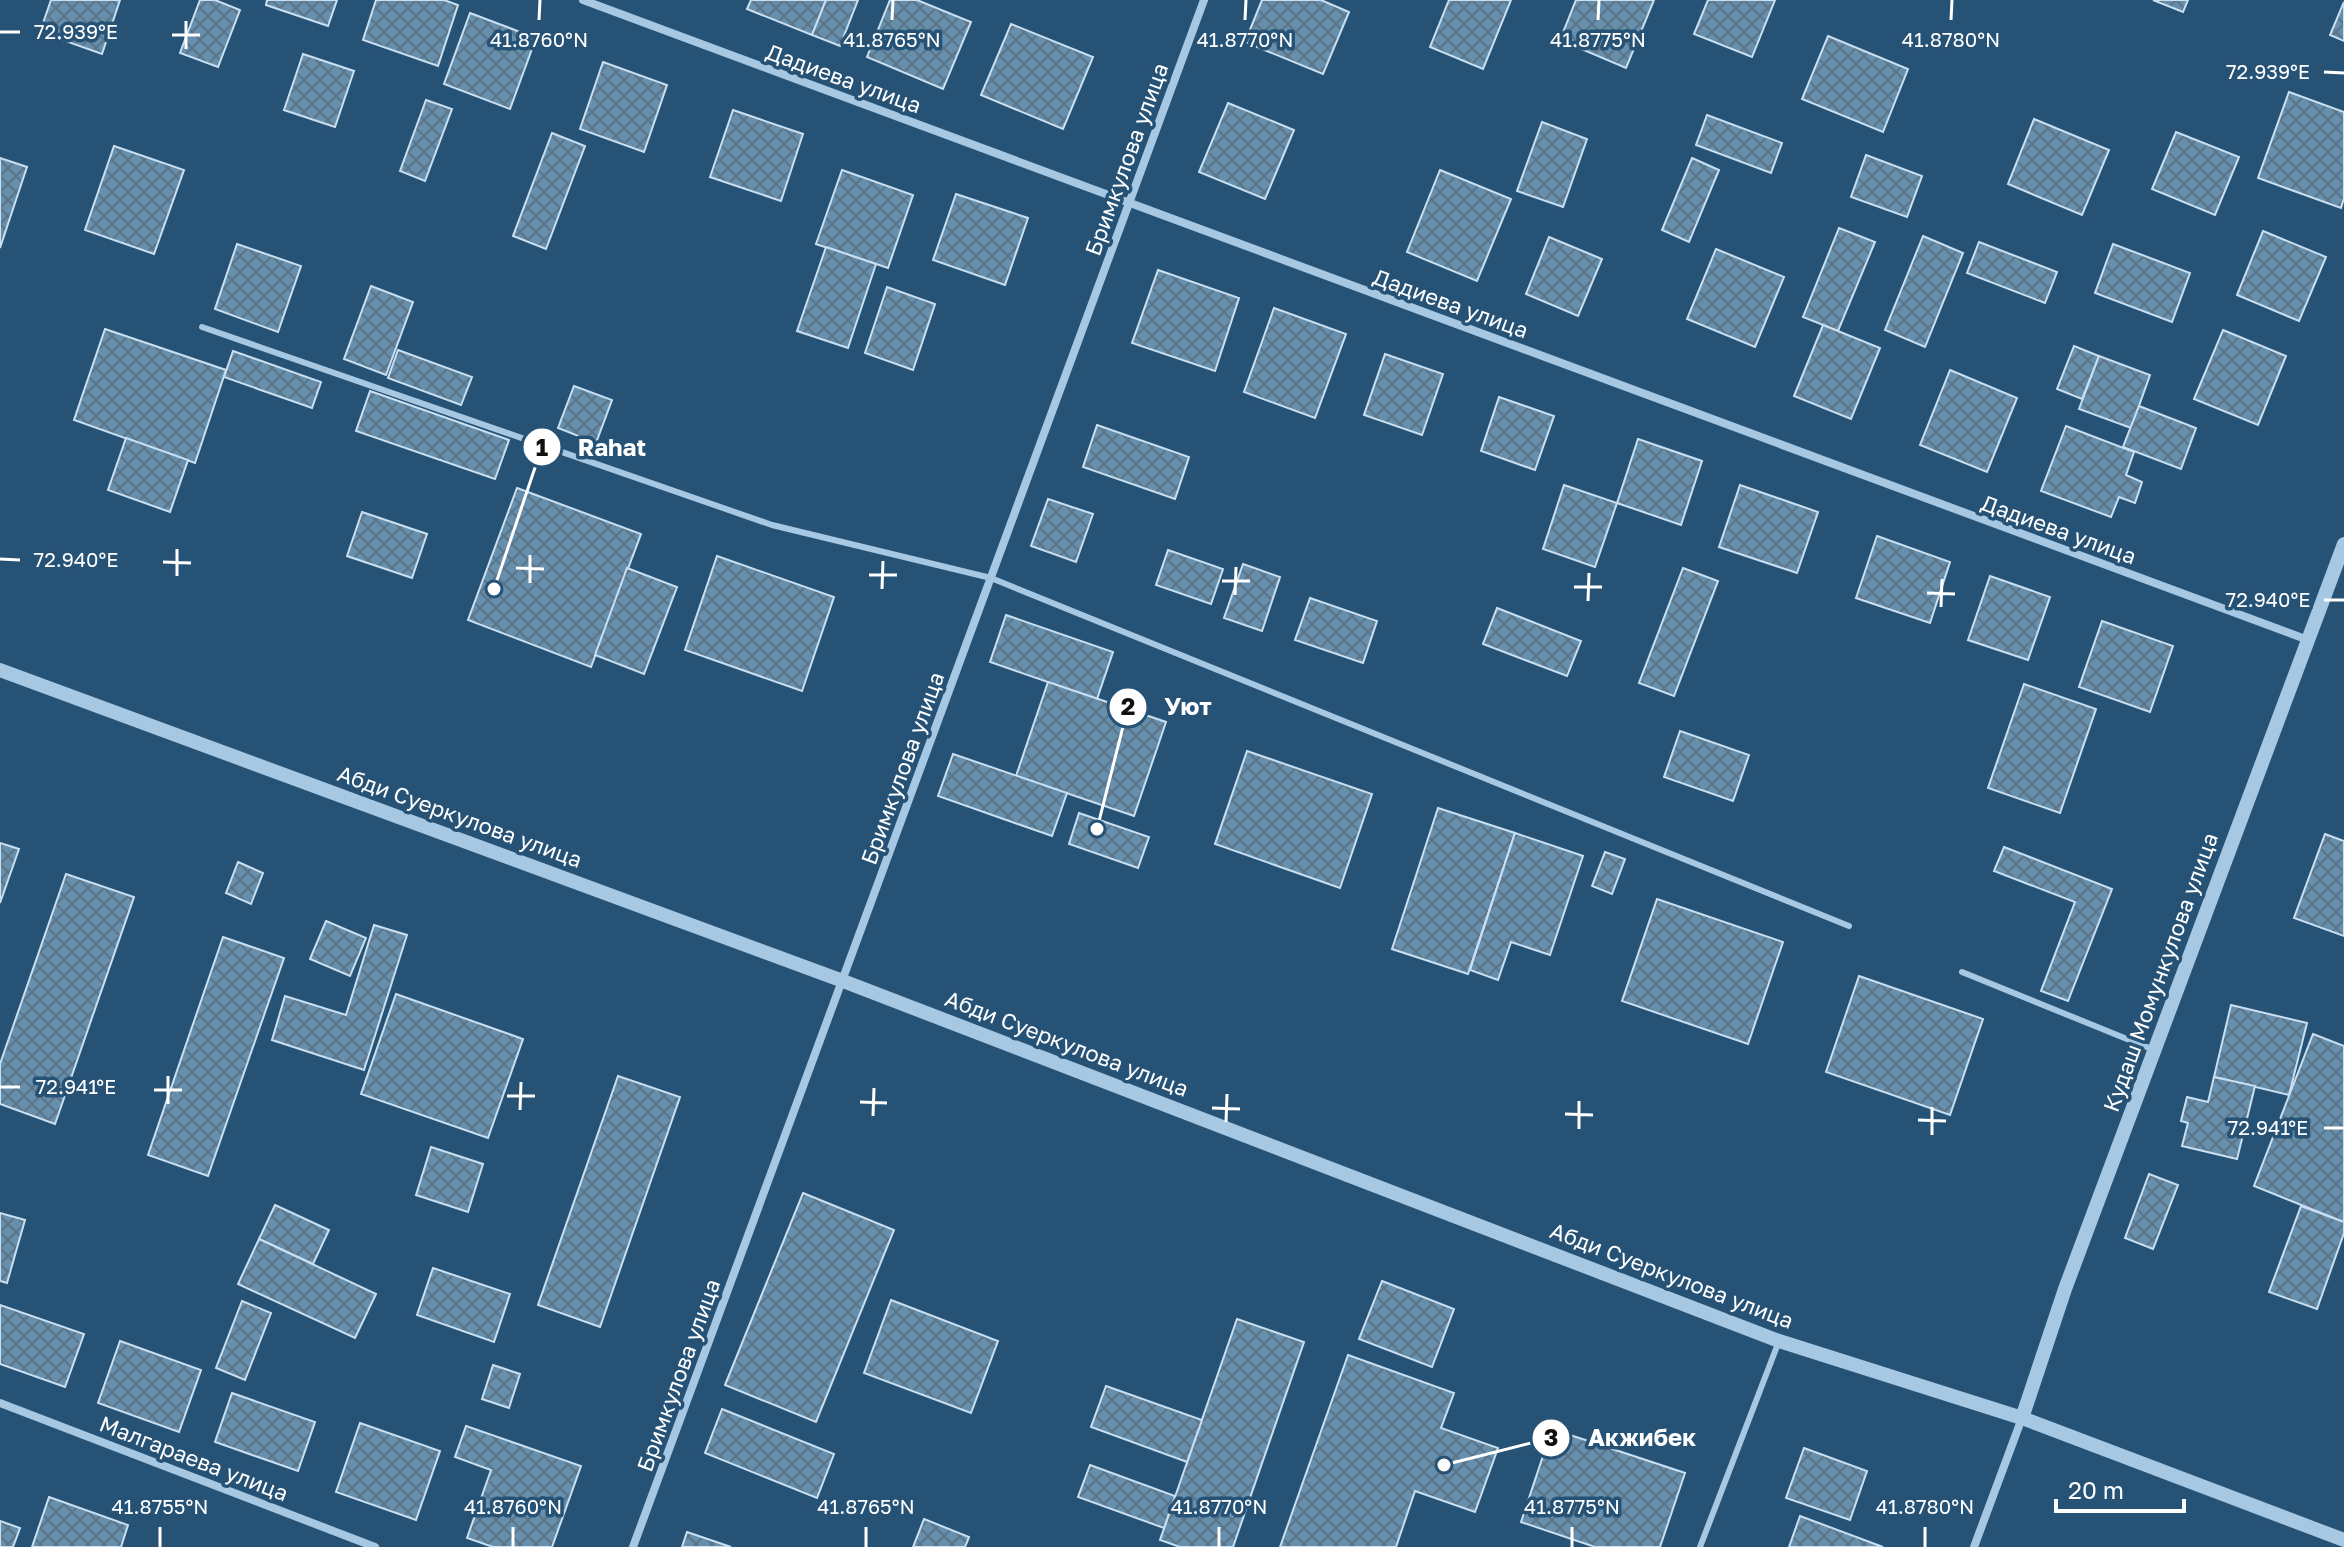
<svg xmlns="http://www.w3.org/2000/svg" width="2344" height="1547" font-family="'Golos Text',sans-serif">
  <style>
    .building { fill: url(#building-cross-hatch); stroke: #c9e0f2; stroke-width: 2 }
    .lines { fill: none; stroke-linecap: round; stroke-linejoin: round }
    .service { stroke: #a7c8e2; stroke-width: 6 }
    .minor { stroke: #a7c8e2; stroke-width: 8 }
    .tertiary { stroke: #a7c8e2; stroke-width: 14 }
    .ticks { fill: none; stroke: #fff; stroke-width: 3 }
    .labels { text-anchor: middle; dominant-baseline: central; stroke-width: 7; stroke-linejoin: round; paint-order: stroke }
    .street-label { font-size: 22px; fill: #fff; stroke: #265276 }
    .ticks-label { font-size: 20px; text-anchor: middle; fill: #fff; stroke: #265276; stroke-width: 7; stroke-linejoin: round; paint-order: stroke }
    .leader { fill: none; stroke: #fff; stroke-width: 3 }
    .callout-dot { fill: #fff; stroke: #265276; stroke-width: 3 }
    .mark-label { font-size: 24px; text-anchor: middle; font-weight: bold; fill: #111 }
    .callout-label { font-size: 24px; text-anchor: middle; font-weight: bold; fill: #fff; stroke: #265276; stroke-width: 7; stroke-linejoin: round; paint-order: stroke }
  </style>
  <defs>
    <pattern id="building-cross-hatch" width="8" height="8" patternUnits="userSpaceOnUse" patternTransform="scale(2)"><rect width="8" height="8" fill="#668ead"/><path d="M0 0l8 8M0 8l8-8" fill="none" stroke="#5c7486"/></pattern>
  </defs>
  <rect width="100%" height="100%" fill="#265276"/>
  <g class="building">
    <polygon points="51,0 120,0 102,54 40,32"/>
    <polygon points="200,0 215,0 240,10 218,67 180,53"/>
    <polygon points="267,0 337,0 328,26 266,5"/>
    <polygon points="376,0 444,0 458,5 438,66 363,40"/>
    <polygon points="751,0 826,0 812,35 747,9"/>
    <polygon points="826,0 858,0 840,46 812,35"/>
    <polygon points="890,0 917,0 971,22 943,89 867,57"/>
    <polygon points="1262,0 1321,0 1349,12 1323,74 1245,42"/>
    <polygon points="1449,0 1511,0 1483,69 1430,47"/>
    <polygon points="1576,0 1654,0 1626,68 1560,40"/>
    <polygon points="1708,0 1775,0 1752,57 1694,34"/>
    <polygon points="2153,0 2188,0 2183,12"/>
    <polygon points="2344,2 2344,41 2330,35"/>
    <polygon points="470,13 536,38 510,109 444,84"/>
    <polygon points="1011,24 1093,57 1063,129 981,95"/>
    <polygon points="1828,36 1908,69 1883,132 1802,99"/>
    <polygon points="303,54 354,71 335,127 284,110"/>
    <polygon points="603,62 667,85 644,152 580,129"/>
    <polygon points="2289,92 2344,112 2344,198 2341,208 2258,178"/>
    <polygon points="426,100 452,109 425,181 400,171"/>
    <polygon points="1228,103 1294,130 1265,199 1199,172"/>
    <polygon points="733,110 803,134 781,201 710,177"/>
    <polygon points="1707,115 1782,143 1771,173 1696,145"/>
    <polygon points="2034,119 2109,150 2082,215 2008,184"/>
    <polygon points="1542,122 1587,139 1563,207 1517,191"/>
    <polygon points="2176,132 2239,157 2215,215 2152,189"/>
    <polygon points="552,133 585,146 546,249 513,236"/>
    <polygon points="114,146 184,170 154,254 85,230"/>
    <polygon points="1866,155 1922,176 1907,217 1851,197"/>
    <polygon points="0,158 27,167 0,248"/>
    <polygon points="1692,158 1719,170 1689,242 1662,230"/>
    <polygon points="842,170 913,195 888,268 816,244"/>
    <polygon points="1440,170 1511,199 1477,281 1407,252"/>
    <polygon points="956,194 1028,218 1005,285 933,260"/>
    <polygon points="1839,228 1875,242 1838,331 1803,317"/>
    <polygon points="2263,231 2326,257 2299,321 2237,295"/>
    <polygon points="1923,236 1963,253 1925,347 1885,330"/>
    <polygon points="1549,237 1602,259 1578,316 1526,294"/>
    <polygon points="1979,242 2057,272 2045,303 1967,273"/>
    <polygon points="237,244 301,266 278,332 215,309"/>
    <polygon points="2113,244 2190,273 2172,322 2095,293"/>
    <polygon points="826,247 876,264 848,348 797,331"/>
    <polygon points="1716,249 1784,277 1755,347 1687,319"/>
    <polygon points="1158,270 1239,298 1215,371 1132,343"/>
    <polygon points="371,286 413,302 386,375 344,359"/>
    <polygon points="887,287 935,304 913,370 865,353"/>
    <polygon points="1274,308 1346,334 1315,418 1244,392"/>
    <polygon points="1823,325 1880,348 1851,419 1794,396"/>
    <polygon points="105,329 226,370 195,463 74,420"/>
    <polygon points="2223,330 2286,356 2258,425 2194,399"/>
    <polygon points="2074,346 2099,356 2082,399 2057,389"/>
    <polygon points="398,350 472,377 461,405 388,378"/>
    <polygon points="233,351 321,382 312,408 224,377"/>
    <polygon points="1385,354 1443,374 1422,435 1364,415"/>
    <polygon points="2099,356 2150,375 2131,428 2079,409"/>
    <polygon points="1950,370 2017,398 1987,472 1920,445"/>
    <polygon points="574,386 612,400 596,443 558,428"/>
    <polygon points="370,391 509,440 495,479 356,431"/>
    <polygon points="1499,397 1554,416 1535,470 1481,451"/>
    <polygon points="2139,406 2196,428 2181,469 2123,447"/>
    <polygon points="1097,425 1189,457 1175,499 1083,467"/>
    <polygon points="2066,426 2134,452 2126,475 2142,482 2135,503 2119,497 2111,517 2041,491"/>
    <polygon points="126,438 188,460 170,512 108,490"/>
    <polygon points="1638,439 1702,461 1681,525 1617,503"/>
    <polygon points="1564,485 1617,503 1595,567 1543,549"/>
    <polygon points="1740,485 1818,512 1797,573 1719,547"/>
    <polygon points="517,488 641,534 591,667 468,620"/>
    <polygon points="1048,499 1093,514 1076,562 1031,546"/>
    <polygon points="362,512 427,534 412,578 347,556"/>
    <polygon points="1877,536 1950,562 1930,623 1856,598"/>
    <polygon points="1168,550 1223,569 1211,604 1156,585"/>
    <polygon points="717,556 834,597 802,691 685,650"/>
    <polygon points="1243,564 1280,577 1262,631 1224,618"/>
    <polygon points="627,568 677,587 644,674 595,655"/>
    <polygon points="1683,568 1718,581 1674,696 1639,683"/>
    <polygon points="1990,576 2050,597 2028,660 1968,640"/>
    <polygon points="1310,598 1377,621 1363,663 1295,640"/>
    <polygon points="1497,608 1581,641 1567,676 1483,644"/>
    <polygon points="1006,615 1113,652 1097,699 990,662"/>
    <polygon points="2102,621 2173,646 2150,712 2079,687"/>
    <polygon points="1048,682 1166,722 1134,816 1016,776"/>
    <polygon points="2024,684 2096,709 2060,813 1988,788"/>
    <polygon points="1680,731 1749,755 1733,801 1664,777"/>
    <polygon points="1247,751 1372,794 1340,888 1215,844"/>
    <polygon points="953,754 1067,793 1052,836 938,796"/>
    <polygon points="1438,808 1515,833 1468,974 1392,949"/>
    <polygon points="1079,813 1149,837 1138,868 1069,844"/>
    <polygon points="1515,833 1583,856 1550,955 1511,942 1498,980 1470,970"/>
    <polygon points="2325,834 2344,841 2344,936 2294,918"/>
    <polygon points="0,843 19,849 0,903"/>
    <polygon points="2004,847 2112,889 2068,1001 2041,991 2075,902 1994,871"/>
    <polygon points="1605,852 1625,859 1612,894 1592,886"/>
    <polygon points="238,862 263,873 251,904 226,893"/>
    <polygon points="66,874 134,897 55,1124 0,1104 0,1064"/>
    <polygon points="1657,899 1783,942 1748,1044 1622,1001"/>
    <polygon points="326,921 366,938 350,976 310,959"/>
    <polygon points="374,925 407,935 364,1070 272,1040 285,996 346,1015"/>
    <polygon points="223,937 284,958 208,1176 148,1155"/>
    <polygon points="1859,976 1983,1019 1950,1115 1826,1072"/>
    <polygon points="396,994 523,1039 488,1138 361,1094"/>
    <polygon points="2231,1005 2307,1023 2289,1095 2214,1077"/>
    <polygon points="2313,1034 2344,1046 2344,1222 2254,1186"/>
    <polygon points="618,1076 680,1097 600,1327 538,1305"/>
    <polygon points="2214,1077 2255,1086 2237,1159 2182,1146 2188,1123 2181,1121 2187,1097 2208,1102"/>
    <polygon points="431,1147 483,1164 468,1212 416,1195"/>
    <polygon points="2149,1174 2178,1185 2153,1249 2125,1238"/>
    <polygon points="803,1193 894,1230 816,1422 725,1385"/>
    <polygon points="275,1205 329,1230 313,1264 259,1239"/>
    <polygon points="2301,1206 2344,1222 2344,1233 2317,1309 2269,1292"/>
    <polygon points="0,1213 25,1220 7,1283 0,1281"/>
    <polygon points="259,1239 376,1294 355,1338 238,1284"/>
    <polygon points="433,1268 510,1294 494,1342 417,1315"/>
    <polygon points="1382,1281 1454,1309 1432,1367 1359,1339"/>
    <polygon points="891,1300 998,1341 971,1413 864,1373"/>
    <polygon points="242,1301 271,1313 245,1380 216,1368"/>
    <polygon points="0,1305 84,1334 65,1387 0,1364"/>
    <polygon points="1237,1319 1304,1342 1233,1547 1180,1547 1160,1540"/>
    <polygon points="120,1341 201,1370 179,1432 98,1403"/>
    <polygon points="1348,1355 1454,1393 1441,1428 1498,1448 1475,1512 1415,1491 1396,1547 1280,1547"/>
    <polygon points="493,1365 520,1374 509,1408 482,1399"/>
    <polygon points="1106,1386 1202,1420 1187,1462 1091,1427"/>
    <polygon points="232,1393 315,1422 298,1471 215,1442"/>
    <polygon points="722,1409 834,1454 817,1498 705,1453"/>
    <polygon points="360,1423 440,1451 416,1520 336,1492"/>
    <polygon points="466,1426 581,1466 552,1547 493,1547 467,1538 491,1470 455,1457"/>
    <polygon points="1552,1429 1685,1473 1660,1547 1595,1547 1521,1522"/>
    <polygon points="1804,1448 1867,1471 1850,1520 1786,1498"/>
    <polygon points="1090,1465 1175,1496 1164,1528 1078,1497"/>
    <polygon points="49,1497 128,1525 121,1547 32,1547"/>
    <polygon points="1800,1516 1883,1547 1789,1547"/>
    <polygon points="924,1519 969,1537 965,1547 913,1547"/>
    <polygon points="0,1521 20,1528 13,1547 0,1547"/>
    <polygon points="687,1532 731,1547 682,1547"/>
  </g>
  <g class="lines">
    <g class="service">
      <polyline points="202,327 772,525 991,578 1849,926"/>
      <polyline points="1962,972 2154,1050"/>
      <polyline points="1700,1547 1779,1341"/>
    </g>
    <g class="minor">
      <polyline points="583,0 2308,640"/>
      <polyline points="0,1403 375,1547"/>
      <polyline points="633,1547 1204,0"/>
      <polyline points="1974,1547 2022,1418"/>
    </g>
    <g class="tertiary">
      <polyline points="0,670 843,981 1779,1341 2022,1418 2344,1540"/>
      <polyline points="2022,1418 2065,1289 2344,544"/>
    </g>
  </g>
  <path class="ticks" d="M 539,20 L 540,0M 892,20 L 893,0M 1245,20 L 1246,0M 1598,20 L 1599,0M 1951,20 L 1952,0M 0,32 L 20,32M 172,35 L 200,35M 186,49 L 186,21M 2324,72 L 2344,73M 0,559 L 20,560M 163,562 L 191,563M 516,568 L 544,569M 869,575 L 897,575M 177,576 L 177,549M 1222,581 L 1250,581M 530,583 L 530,555M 1574,587 L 1602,587M 882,589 L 883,561M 1927,593 L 1955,594M 1235,595 L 1236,567M 2324,600 L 2344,600M 1588,601 L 1589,573M 1941,607 L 1942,579M 0,1087 L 20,1087M 154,1090 L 182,1090M 507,1096 L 535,1096M 860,1102 L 887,1103M 168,1104 L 168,1076M 1212,1108 L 1240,1109M 520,1110 L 521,1082M 1565,1114 L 1593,1115M 873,1116 L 874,1088M 1918,1120 L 1946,1121M 1226,1122 L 1227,1094M 2324,1128 L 2344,1128M 1579,1129 L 1579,1101M 1932,1135 L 1932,1107M 160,1547 L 160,1527M 513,1547 L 513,1527M 866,1547 L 866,1527M 1219,1547 L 1219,1527M 1572,1547 L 1572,1527M 1925,1547 L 1925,1527"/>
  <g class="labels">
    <g class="street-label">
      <text transform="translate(844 78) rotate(20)">Дадиева улица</text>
      <text transform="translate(1126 159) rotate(-70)">Бримкулова улица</text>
      <text transform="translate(1451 303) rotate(20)">Дадиева улица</text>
      <text transform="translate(2059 529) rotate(20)">Дадиева улица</text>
      <text transform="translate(902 768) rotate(-70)">Бримкулова улица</text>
      <text transform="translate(460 816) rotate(20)">Абди Суеркулова улица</text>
      <text transform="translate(2160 972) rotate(-70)">Кудаш Момункулова улица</text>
      <text transform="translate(1067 1043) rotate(21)">Абди Суеркулова улица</text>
      <text transform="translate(1672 1275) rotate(21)">Абди Суеркулова улица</text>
      <text transform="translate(678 1375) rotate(-70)">Бримкулова улица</text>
      <text transform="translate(194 1458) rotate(21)">Малгараева улица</text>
    </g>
  </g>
  <g class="ticks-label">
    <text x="76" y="39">72.939°E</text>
    <text x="539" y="47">41.8760°N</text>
    <text x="892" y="47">41.8765°N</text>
    <text x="1245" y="47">41.8770°N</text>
    <text x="1598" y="47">41.8775°N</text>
    <text x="1951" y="47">41.8780°N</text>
    <text x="2268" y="79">72.939°E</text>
    <text x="76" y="567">72.940°E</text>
    <text x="2268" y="607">72.940°E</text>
    <text x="76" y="1094">72.941°E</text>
    <text x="2268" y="1135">72.941°E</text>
    <text x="160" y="1514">41.8755°N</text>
    <text x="513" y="1514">41.8760°N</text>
    <text x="866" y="1514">41.8765°N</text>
    <text x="1219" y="1514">41.8770°N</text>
    <text x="1572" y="1514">41.8775°N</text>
    <text x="1925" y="1514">41.8780°N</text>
  </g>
  <path class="leader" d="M494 589L542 447M1097 829L1128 707M1444 1465L1551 1438"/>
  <g class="callout-dot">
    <circle cx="494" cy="589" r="8"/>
    <circle cx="1097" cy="829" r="8"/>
    <circle cx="1444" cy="1465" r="8"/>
    <circle cx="542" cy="447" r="20"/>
    <circle cx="1128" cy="707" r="20"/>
    <circle cx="1551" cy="1438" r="20"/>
  </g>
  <g class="mark-label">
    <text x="542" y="456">1</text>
    <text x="1128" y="715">2</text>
    <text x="1551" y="1446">3</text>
  </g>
  <g class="callout-label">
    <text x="612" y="456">Rahat</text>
    <text x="1188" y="715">Уют</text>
    <text x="1642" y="1446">Акжибек</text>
  </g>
  <path d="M2056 1499v12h128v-12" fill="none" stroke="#ffffff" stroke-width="4"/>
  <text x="2068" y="1499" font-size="24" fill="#ffffff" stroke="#265276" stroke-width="6" paint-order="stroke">20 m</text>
</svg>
